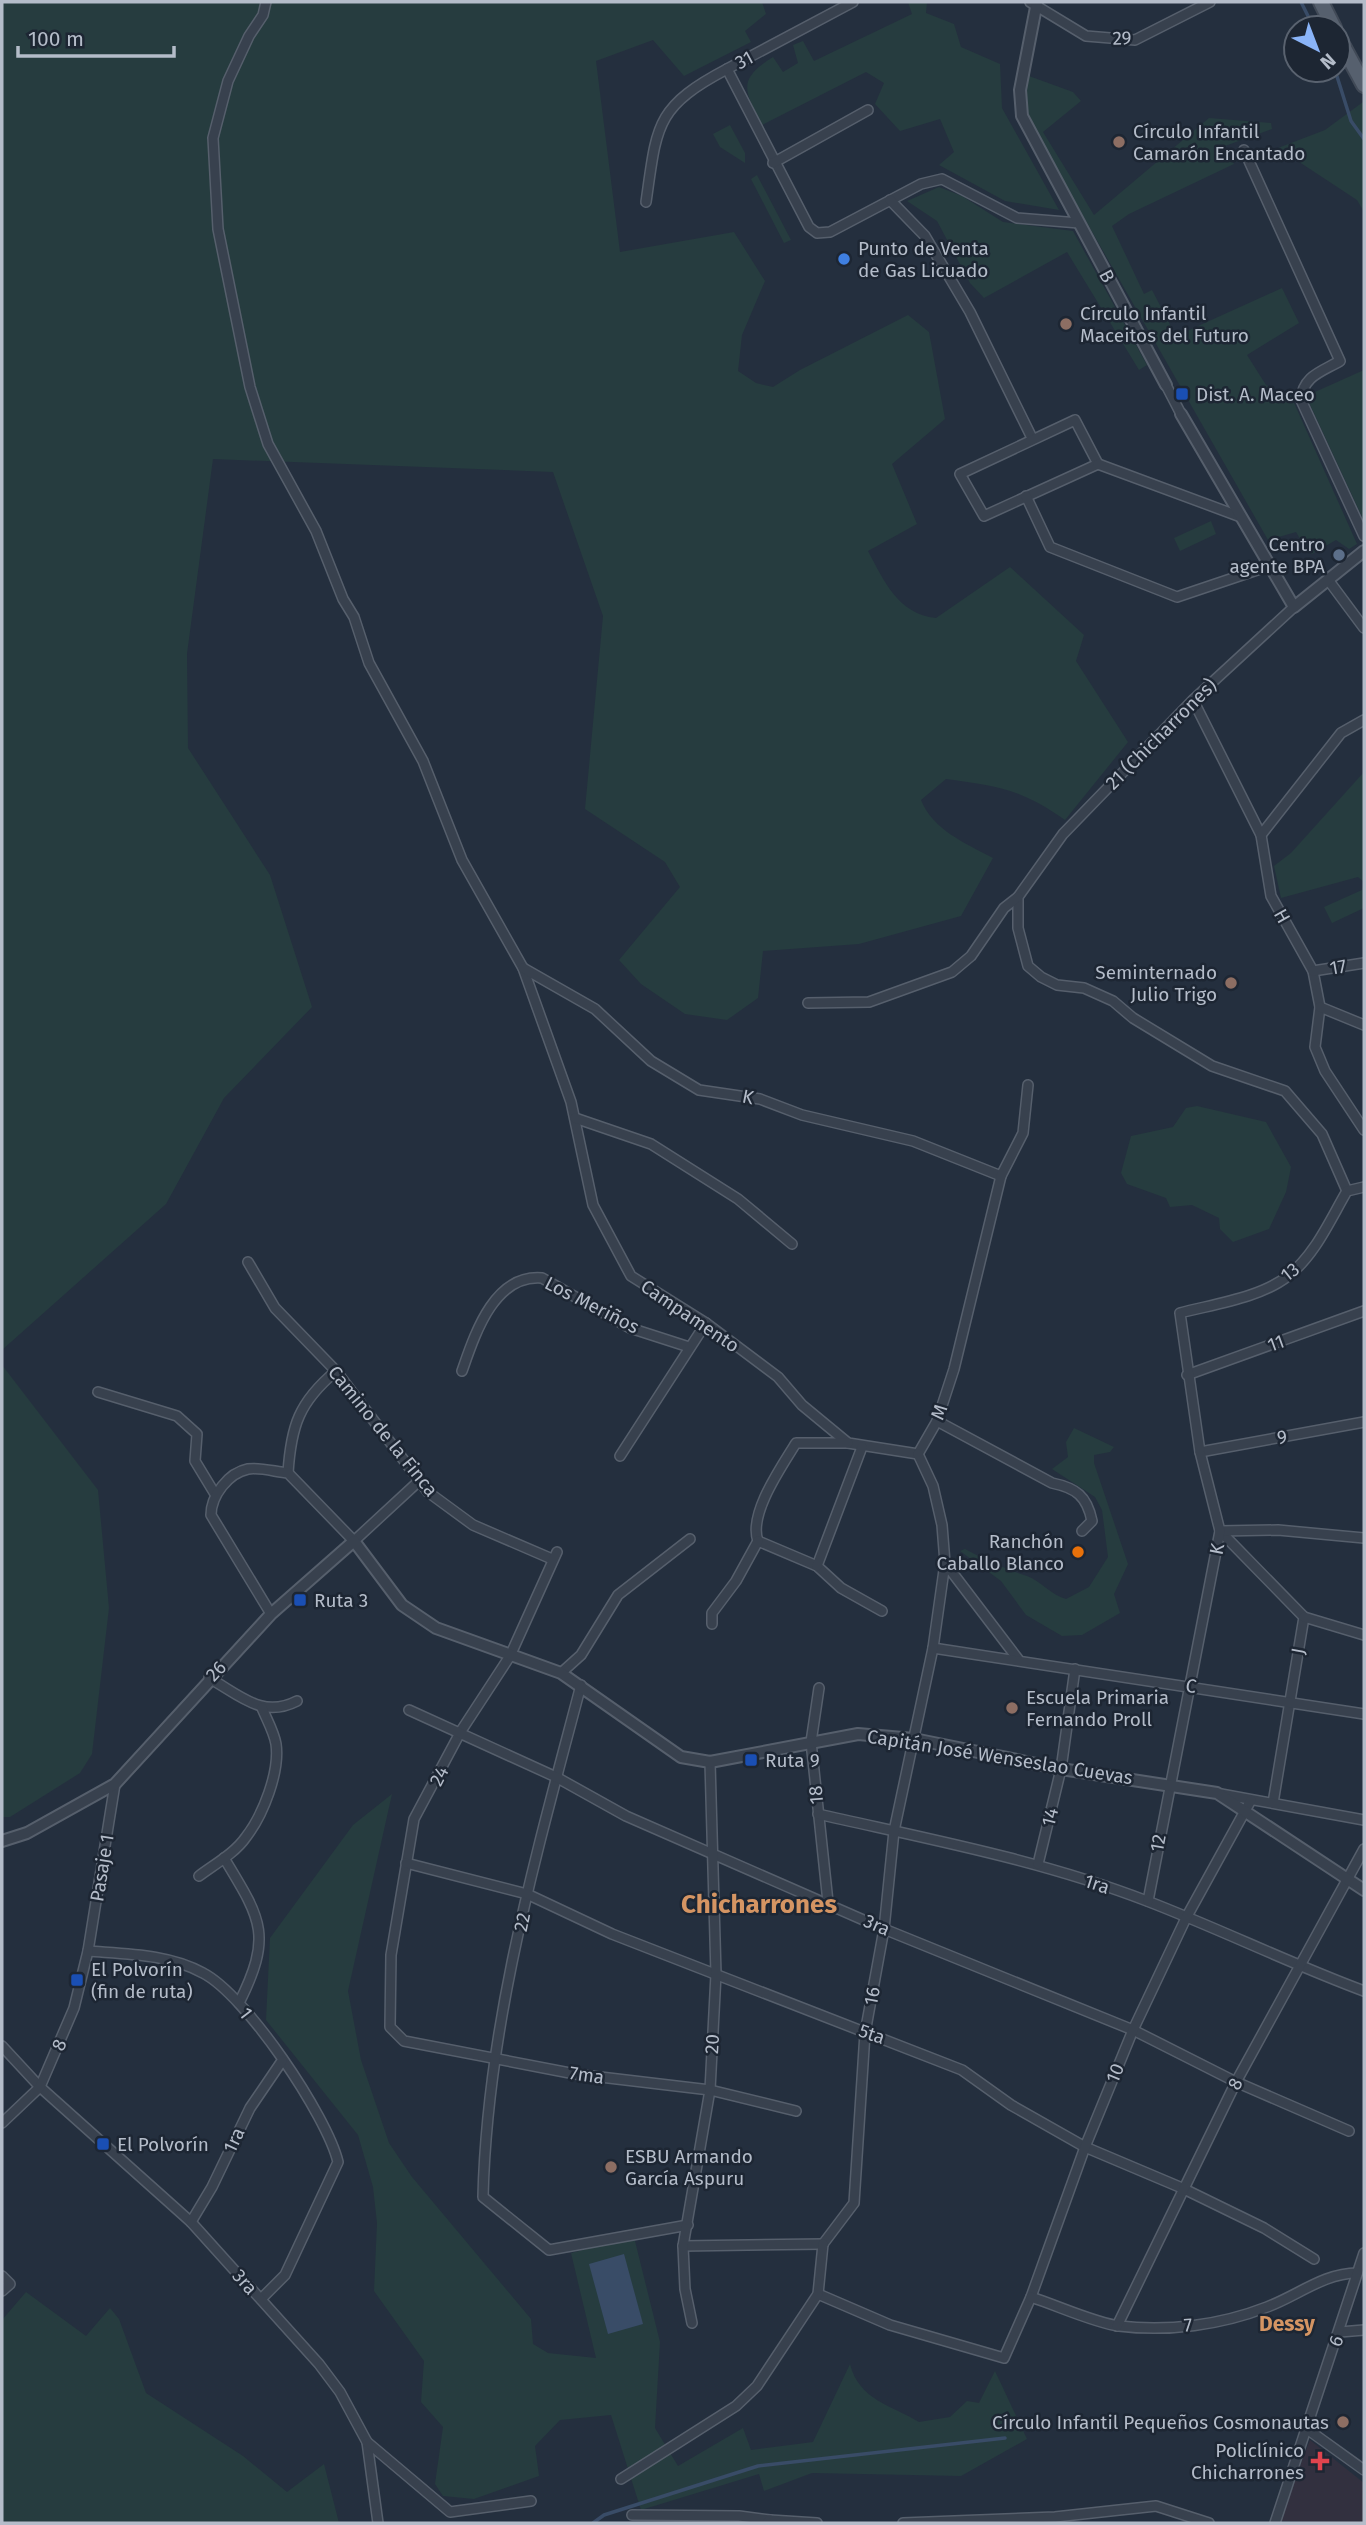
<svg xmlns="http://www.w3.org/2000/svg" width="1366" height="2525" font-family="'Fira Sans',sans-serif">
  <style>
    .medical { fill: #32303f }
    .green { fill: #263c3f }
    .water { fill: #394c67 }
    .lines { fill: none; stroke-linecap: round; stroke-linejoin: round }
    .stream { stroke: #394c67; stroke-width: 3.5 }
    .minor-casing { stroke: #565f6c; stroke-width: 12 }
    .tertiary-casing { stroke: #565f6c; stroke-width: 14 }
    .primary-casing { stroke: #414a57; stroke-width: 18 }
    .minor { stroke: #38414e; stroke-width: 9 }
    .tertiary { stroke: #38414e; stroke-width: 10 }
    .primary { stroke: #56606e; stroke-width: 14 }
    .education-dot { fill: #8d6e63; stroke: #1d2633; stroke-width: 2.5 }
    .shop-dot { fill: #3f7fe0; stroke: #1d2633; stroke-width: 2.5 }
    .transit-dot { fill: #1a4fb4; stroke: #1d2633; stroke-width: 2.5 }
    .service-dot { fill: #5c6f8a; stroke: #1d2633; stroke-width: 2.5 }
    .food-dot { fill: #e8710a; stroke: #1d2633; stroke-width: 2.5 }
    .health-dot { fill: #e0444e; stroke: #1d2633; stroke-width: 2.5 }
    .labels { text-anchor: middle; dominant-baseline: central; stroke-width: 5; stroke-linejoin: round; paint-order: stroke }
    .street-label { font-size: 19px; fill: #b4bcc9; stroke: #1d2633 }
    .poi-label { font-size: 19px; fill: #b4bcc9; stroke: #1d2633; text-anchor: start }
    .neighbourhood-label { font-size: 21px; font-weight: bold; fill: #d59563; stroke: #1d2633 }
    .district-label { font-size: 26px; font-weight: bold; fill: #d59563; stroke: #1d2633 }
  </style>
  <rect width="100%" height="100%" fill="#242f3e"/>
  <polygon class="medical" points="1310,2440 1364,2483 1364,2523 1279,2521"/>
  <g class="green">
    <path d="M 2,2 L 762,2 L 766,14 L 745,31 L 751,42 L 684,76 L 653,40 L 596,61 L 620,252 L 734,232 L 765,281 L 742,335 L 738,371 L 756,383 L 773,387 L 800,370 L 908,315 L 929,332 L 945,419 L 892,464 L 917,524 L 868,551 C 884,581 898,614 936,618 L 1010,567 L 1084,635 L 1076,661 L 1128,742 L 1065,820 C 1021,789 998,786 946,779 L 921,800 C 933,830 965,843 993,858 L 961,916 L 859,944 L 763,951 L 758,998 L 727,1020 L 685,1014 L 641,984 L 619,960 L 680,887 L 665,862 L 585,809 L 603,616 L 553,472 L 213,459 L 187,654 L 188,748 L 270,875 L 312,1007 L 224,1098 L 166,1204 L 2,1350 Z"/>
    <path d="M 908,2 L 927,2 L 926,13 L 954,24 L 961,47 L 1000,64 L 1002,108 L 1059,210 L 1005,201 L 939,165 L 954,152 L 940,119 L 900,131 L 875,104 L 884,83 L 866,72 L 762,125 C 745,91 736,80 773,57 L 783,72 L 798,63 L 793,45 L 803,41 L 814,61 L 912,14 Z"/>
    <polygon points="1029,76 1073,92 1081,101 1043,132 1094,215 1209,118 1271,123 1272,129 1225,146 1234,164 1129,214 1112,226 1144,294 1152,290 1176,336 1282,288 1299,323 1247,355 1266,385 1291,396 1357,544 1349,549 1336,540 1312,554 1308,552 1296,532 1268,540 1030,123 1025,97"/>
    <polygon points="1363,102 1364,104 1364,212 1357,200 1278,148 1325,130"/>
    <polygon points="730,125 745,153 745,163 720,147 713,134"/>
    <polygon points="757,175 791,240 784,243 751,179"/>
    <polygon points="939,187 962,196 1003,222 1073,231 1147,365 1139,370 1067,252 984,298 970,283 937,221 907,201"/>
    <polygon points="1364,370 1364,521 1306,396"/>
    <polygon points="1211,521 1216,534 1180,551 1174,538"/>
    <polygon points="1364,772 1364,908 1332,923 1324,907 1362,890 1364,882 1358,877 1281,898 1274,866 1291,853"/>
    <polygon points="1197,1106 1266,1122 1291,1167 1286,1192 1269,1229 1233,1242 1220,1229 1219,1218 1192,1205 1170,1207 1166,1198 1127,1184 1121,1173 1131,1136 1173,1127 1186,1108"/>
    <polygon points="2,1365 98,1490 109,1608 92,1754 80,1773 10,1817 2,1817"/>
    <path d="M 1074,1428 L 1114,1447 L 1110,1452 L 1094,1455 L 1094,1463 L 1128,1564 L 1114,1594 L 1120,1613 L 1082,1635 L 1062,1636 L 1026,1615 L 1001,1581 L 960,1551 L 965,1549 C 985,1560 1005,1569 1027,1576 C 1041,1581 1051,1595 1066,1599 L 1089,1587 L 1108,1557 L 1102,1510 L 1095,1497 L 1052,1469 L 1068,1457 L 1066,1442 Z"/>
    <path d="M 392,1794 L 348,1991 L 361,2060 L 389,2143 L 412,2177 L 531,2319 L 533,2344 L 548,2353 L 596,2358 L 571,2253 L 634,2237 L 660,2342 L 655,2428 L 678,2466 L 743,2428 L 751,2450 L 813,2442 L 850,2364 C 859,2400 891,2405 919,2422 L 950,2417 L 967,2401 L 979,2403 L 995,2371 L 1027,2439 L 961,2476 L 812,2473 L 764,2491 L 759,2474 L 641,2510 L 611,2415 L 560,2420 L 535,2446 L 539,2476 L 474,2499 L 443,2496 L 435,2484 L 443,2427 L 421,2402 L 424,2361 L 374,2291 L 377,2223 L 373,2187 L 358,2135 L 266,2020 L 270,1938 L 353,1825 Z"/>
    <polygon points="26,2292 86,2336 110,2308 119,2319 146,2393 243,2456 287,2492 324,2464 339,2523 2,2523 2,2320"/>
  </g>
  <polygon class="water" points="624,2254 643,2324 608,2334 589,2264"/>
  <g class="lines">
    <g class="stream">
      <polyline points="1301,2 1314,28"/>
      <polyline points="1335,70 1351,121 1364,139"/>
      <polyline points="593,2523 604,2515 758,2466 1005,2438"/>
    </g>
    <g class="minor-casing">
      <g id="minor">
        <polyline points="266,2 263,15 249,36 228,81 213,138 218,229 250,387 268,444 316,531 343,599 354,617 369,663 423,761 462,860 523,968 571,1102 593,1205 631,1276 706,1323 778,1377 802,1405 848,1443 918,1454"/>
        <polyline points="853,2 727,69 809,227 817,233 830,232 921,184 942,179 1017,218 1079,223"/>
        <polyline points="1030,2 1086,36 1135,40 1210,2"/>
        <path d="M 1244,150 L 1340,361 C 1321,372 1303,376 1301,400 L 1364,536"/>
        <polyline points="773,163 868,110"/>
        <polyline points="890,200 925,236 970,312 1032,438"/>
        <path d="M 646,202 C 657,125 655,107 727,69"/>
        <polyline points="1166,385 1181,414"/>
        <polygon points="1075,420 1098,464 984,516 960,474"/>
        <polyline points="1098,464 1241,517"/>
        <polyline points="1026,496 1050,547 1177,597 1269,566"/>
        <polyline points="1329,581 1364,628"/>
        <polyline points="1294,607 1193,700 1063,834 1018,897 1018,928 1028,966 1041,977 1057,985 1084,988 1113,1001 1133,1018 1212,1066 1285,1091 1322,1134 1347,1191"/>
        <polyline points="1193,700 1261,835 1271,896 1313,971 1320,1007 1315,1047 1325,1071 1364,1130"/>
        <polyline points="1261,835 1341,733 1364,720"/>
        <polyline points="523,968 595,1009 651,1061 699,1090 760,1099 802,1115 913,1141 1001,1176"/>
        <polyline points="1313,971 1364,963"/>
        <polyline points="808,1003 869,1002 952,972 971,956 1004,908 1018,897"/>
        <polyline points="1320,1007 1364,1025"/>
        <polyline points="575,1118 651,1144 738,1199 792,1244"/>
        <polyline points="248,1262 275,1308 336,1371 428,1492 473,1525 552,1559"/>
        <path d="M 462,1371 C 475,1334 494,1274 542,1278 L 630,1328 L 689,1347"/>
        <polyline points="1187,1375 1364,1311"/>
        <polyline points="98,1392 177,1416 197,1434 195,1461 215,1494"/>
        <path d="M 937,1421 L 1052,1483 C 1076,1488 1087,1496 1092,1521 L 1082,1531"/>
        <polyline points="1200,1452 1364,1422"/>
        <polyline points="918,1454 937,1421 954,1369 1001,1176 1023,1133 1028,1085"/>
        <polyline points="620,1456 706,1323"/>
        <path d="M 288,1473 C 291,1426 299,1402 336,1371"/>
        <polyline points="1220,1531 1304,1617 1273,1803"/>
        <polyline points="1220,1531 1278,1530 1364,1538"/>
        <path d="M 758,1541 C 748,1514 782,1466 796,1443 L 848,1443"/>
        <polyline points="758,1541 817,1566 841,1588 882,1611"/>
        <polyline points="557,1552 510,1656 461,1731 414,1819 391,1955 390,2027 404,2041 575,2074 710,2090 796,2111"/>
        <polyline points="945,1563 1018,1659"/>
        <polyline points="817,1566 862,1447"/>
        <path d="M 271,1614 L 211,1515 C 211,1496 228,1473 248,1469 C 260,1467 276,1472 288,1473 L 354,1541 L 419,1481"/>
        <polyline points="1304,1617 1364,1635"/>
        <polyline points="712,1624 712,1613 736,1581 758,1541"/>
        <polyline points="933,1648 1364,1714"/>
        <polyline points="561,1673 581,1655 618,1595 690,1539"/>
        <path d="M 209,1678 C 240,1695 262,1719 297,1701"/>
        <path d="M 581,1685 C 537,1852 487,2024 483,2197 L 549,2250 L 688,2225"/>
        <polyline points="819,1688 811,1742 828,1902"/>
        <polyline points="409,1710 556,1777 626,1816 884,1929 1133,2030 1236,2082 1349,2131"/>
        <polyline points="1221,1794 1364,1820"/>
        <path d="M 818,1814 C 928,1839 1041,1860 1147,1901 C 1220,1929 1291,1964 1364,1991"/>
        <path d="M 224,1858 C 261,1919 273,1935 239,2003"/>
        <polyline points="406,1863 527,1894 612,1934 962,2070 1011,2105 1085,2147 1182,2188 1264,2228 1314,2259"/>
        <polyline points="1038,1864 1061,1769 1075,1669"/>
        <path d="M 199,1876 C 215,1864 235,1853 246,1837 C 263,1815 280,1772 276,1744 C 274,1732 267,1720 262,1708"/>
        <path d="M 1148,1901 L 1220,1531 L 1200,1452 L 1180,1313 C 1214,1304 1260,1298 1288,1276 C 1315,1255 1330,1220 1347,1191 L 1364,1187"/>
        <path d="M 88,1951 C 126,1954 169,1954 203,1973 C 246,1995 327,2116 338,2162 L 285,2275 L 261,2299"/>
        <polyline points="2,2046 40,2087 191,2222 319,2364 340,2392 367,2442 378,2523"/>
        <polyline points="2,2123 40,2087 74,2008 88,1951 115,1784"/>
        <polyline points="191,2222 212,2187 250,2108 282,2061"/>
        <polyline points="823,2244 854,2203 865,2033 884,1929 894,1831 933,1648 945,1563 942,1525 933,1486 918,1454"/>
        <polyline points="683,2246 823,2244"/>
        <polyline points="2,2276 10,2284 2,2291"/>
        <polyline points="818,2294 890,2325 1004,2358 1031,2297 1085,2147 1133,2030 1186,1918 1251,1800"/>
        <path d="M 1031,2297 C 1056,2305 1095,2323 1119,2326 C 1168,2332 1221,2325 1267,2307 C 1297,2296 1324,2273 1357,2273"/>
        <polyline points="692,2323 685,2289 683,2246 710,2090 716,1974 710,1762"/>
        <polyline points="1117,2326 1236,2082 1364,1849"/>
        <polyline points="1340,2332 1364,2330"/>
        <polyline points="1307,2429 1364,2470"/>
        <polyline points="367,2442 450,2512 531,2501"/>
        <polyline points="621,2479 736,2406 757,2386 818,2294 823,2244"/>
        <polyline points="632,2515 739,2516 770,2520"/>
        <polyline points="767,2523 770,2520 817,2523"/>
        <polyline points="903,2523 1055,2517 1156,2506 1209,2523"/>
        <polyline points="1275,2523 1364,2253"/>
      </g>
    </g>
    <g class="tertiary-casing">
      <g id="tertiary">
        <polyline points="1037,2 1020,90 1022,116 1166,385"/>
        <polyline points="1181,414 1294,607 1364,551"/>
        <polyline points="2,1841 27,1833 115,1784 271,1614 354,1541 402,1605 436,1628 561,1673 681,1757 710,1762 858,1734 914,1739 1061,1769 1217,1793 1364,1890"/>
      </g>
    </g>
    <g class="primary-casing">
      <g id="primary">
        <polyline points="1321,2 1334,28"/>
        <polyline points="1338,37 1364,85"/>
      </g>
    </g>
    <use href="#minor" class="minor"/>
    <use href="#tertiary" class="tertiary"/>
    <use href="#primary" class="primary"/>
  </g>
  <g class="education-dot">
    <circle cx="1119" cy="142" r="7"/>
    <circle cx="1066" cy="324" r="7"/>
    <circle cx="1231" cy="983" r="7"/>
    <circle cx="1012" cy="1708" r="7"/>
    <circle cx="611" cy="2167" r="7"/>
    <circle cx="1343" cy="2422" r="7"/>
  </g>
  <circle class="shop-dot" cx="844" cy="259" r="7"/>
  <g class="transit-dot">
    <rect x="1175" y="387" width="14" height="14" rx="3.5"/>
    <rect x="293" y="1593" width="14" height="14" rx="3.5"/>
    <rect x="744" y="1753" width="14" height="14" rx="3.5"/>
    <rect x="70" y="1973" width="14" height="14" rx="3.5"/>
    <rect x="96" y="2137" width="14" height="14" rx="3.5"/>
  </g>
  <circle class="service-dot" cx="1339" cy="555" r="7"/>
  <circle class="food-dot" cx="1078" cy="1552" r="7"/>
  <path class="health-dot" d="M1316.5 2450.5h7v7h7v7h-7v7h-7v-7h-7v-7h7z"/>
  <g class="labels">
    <g class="street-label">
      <text transform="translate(1122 38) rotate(-2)">29</text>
      <text transform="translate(744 60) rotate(-28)">31</text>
      <text transform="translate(1107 276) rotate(62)">B</text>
      <text transform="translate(1161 734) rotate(-45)">21 (Chicharrones)</text>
      <text transform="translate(1282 916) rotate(61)">H</text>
      <text transform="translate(1338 967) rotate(-10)">17</text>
      <text transform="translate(748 1097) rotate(11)">K</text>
      <text transform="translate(1290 1272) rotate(-38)">13</text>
      <text transform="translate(592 1305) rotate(27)">Los Meriños</text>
      <text transform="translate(690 1316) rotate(34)">Campamento</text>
      <text transform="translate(1276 1343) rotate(-20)">11</text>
      <text transform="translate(939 1412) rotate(-69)">M</text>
      <text transform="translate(383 1431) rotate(51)">Camino de la Finca</text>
      <text transform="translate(1282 1437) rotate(-10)">9</text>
      <text transform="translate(1217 1549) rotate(-79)">K</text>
      <text transform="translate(1298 1651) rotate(-80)">J</text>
      <text transform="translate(216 1671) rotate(-47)">26</text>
      <text transform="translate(1191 1686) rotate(9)">C</text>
      <text transform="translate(1000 1757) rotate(9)">Capitán José Wenseslao Cuevas</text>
      <text transform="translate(439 1776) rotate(-63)">24</text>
      <text transform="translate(816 1795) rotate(-95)">18</text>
      <text transform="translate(1050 1817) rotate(-76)">14</text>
      <text transform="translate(1158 1843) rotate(-80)">12</text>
      <text transform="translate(102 1868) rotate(-81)">Pasaje 1</text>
      <text transform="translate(1097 1884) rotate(18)">1ra</text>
      <text transform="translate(522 1922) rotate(-79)">22</text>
      <text transform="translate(877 1925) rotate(24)">3ra</text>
      <text transform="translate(872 1996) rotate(-80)">16</text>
      <text transform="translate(246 2013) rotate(53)">1</text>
      <text transform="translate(872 2034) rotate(19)">5ta</text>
      <text transform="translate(712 2044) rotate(-87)">20</text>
      <text transform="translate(59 2045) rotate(-67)">8</text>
      <text transform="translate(1115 2073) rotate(-68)">10</text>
      <text transform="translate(587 2075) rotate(8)">7ma</text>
      <text transform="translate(1235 2084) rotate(-63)">8</text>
      <text transform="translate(234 2140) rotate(-65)">1ra</text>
      <text transform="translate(245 2282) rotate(48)">3ra</text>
      <text transform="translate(1188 2325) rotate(-4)">7</text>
      <text transform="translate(1336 2341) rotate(-69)">6</text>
    </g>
    <g class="poi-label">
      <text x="1133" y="131">Círculo Infantil<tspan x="1133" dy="22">Camarón Encantado</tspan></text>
      <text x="858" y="248">Punto de Venta<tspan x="858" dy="22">de Gas Licuado</tspan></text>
      <text x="1080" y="313">Círculo Infantil<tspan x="1080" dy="22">Maceitos del Futuro</tspan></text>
      <text x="1196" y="394">Dist. A. Maceo</text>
      <text x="1325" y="544" text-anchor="end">Centro<tspan x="1325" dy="22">agente BPA</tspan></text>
      <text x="1217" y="972" text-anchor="end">Seminternado<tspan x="1217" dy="22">Julio Trigo</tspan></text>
      <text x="1064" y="1541" text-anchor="end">Ranchón<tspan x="1064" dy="22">Caballo Blanco</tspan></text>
      <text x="314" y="1600">Ruta 3</text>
      <text x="1026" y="1697">Escuela Primaria<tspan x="1026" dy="22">Fernando Proll</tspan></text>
      <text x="765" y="1760">Ruta 9</text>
      <text x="91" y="1969">El Polvorín<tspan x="91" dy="22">(fin de ruta)</tspan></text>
      <text x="117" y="2144">El Polvorín</text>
      <text x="625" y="2156">ESBU Armando<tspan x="625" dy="22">García Aspuru</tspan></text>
      <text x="1329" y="2422" text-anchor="end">Círculo Infantil Pequeños Cosmonautas</text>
      <text x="1304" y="2450" text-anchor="end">Policlínico<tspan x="1304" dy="22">Chicharrones</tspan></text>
    </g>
    <g class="neighbourhood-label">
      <text x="1287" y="2324">Dessy</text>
    </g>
    <g class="district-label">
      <text x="759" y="1904">Chicharrones</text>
    </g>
  </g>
  <rect width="1366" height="2525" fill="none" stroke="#b4bcc9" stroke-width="7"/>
  <g transform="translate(1317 49) rotate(138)"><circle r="33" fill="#1d2633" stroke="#59626f" stroke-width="2"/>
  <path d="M0-5L12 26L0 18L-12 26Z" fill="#8ab4f8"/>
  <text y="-10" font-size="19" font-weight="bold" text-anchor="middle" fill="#b4bcc9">N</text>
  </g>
  <path d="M18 46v10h156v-10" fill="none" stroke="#b4bcc9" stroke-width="3.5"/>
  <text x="28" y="46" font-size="21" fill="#b4bcc9" stroke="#1d2633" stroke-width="5" paint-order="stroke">100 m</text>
</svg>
